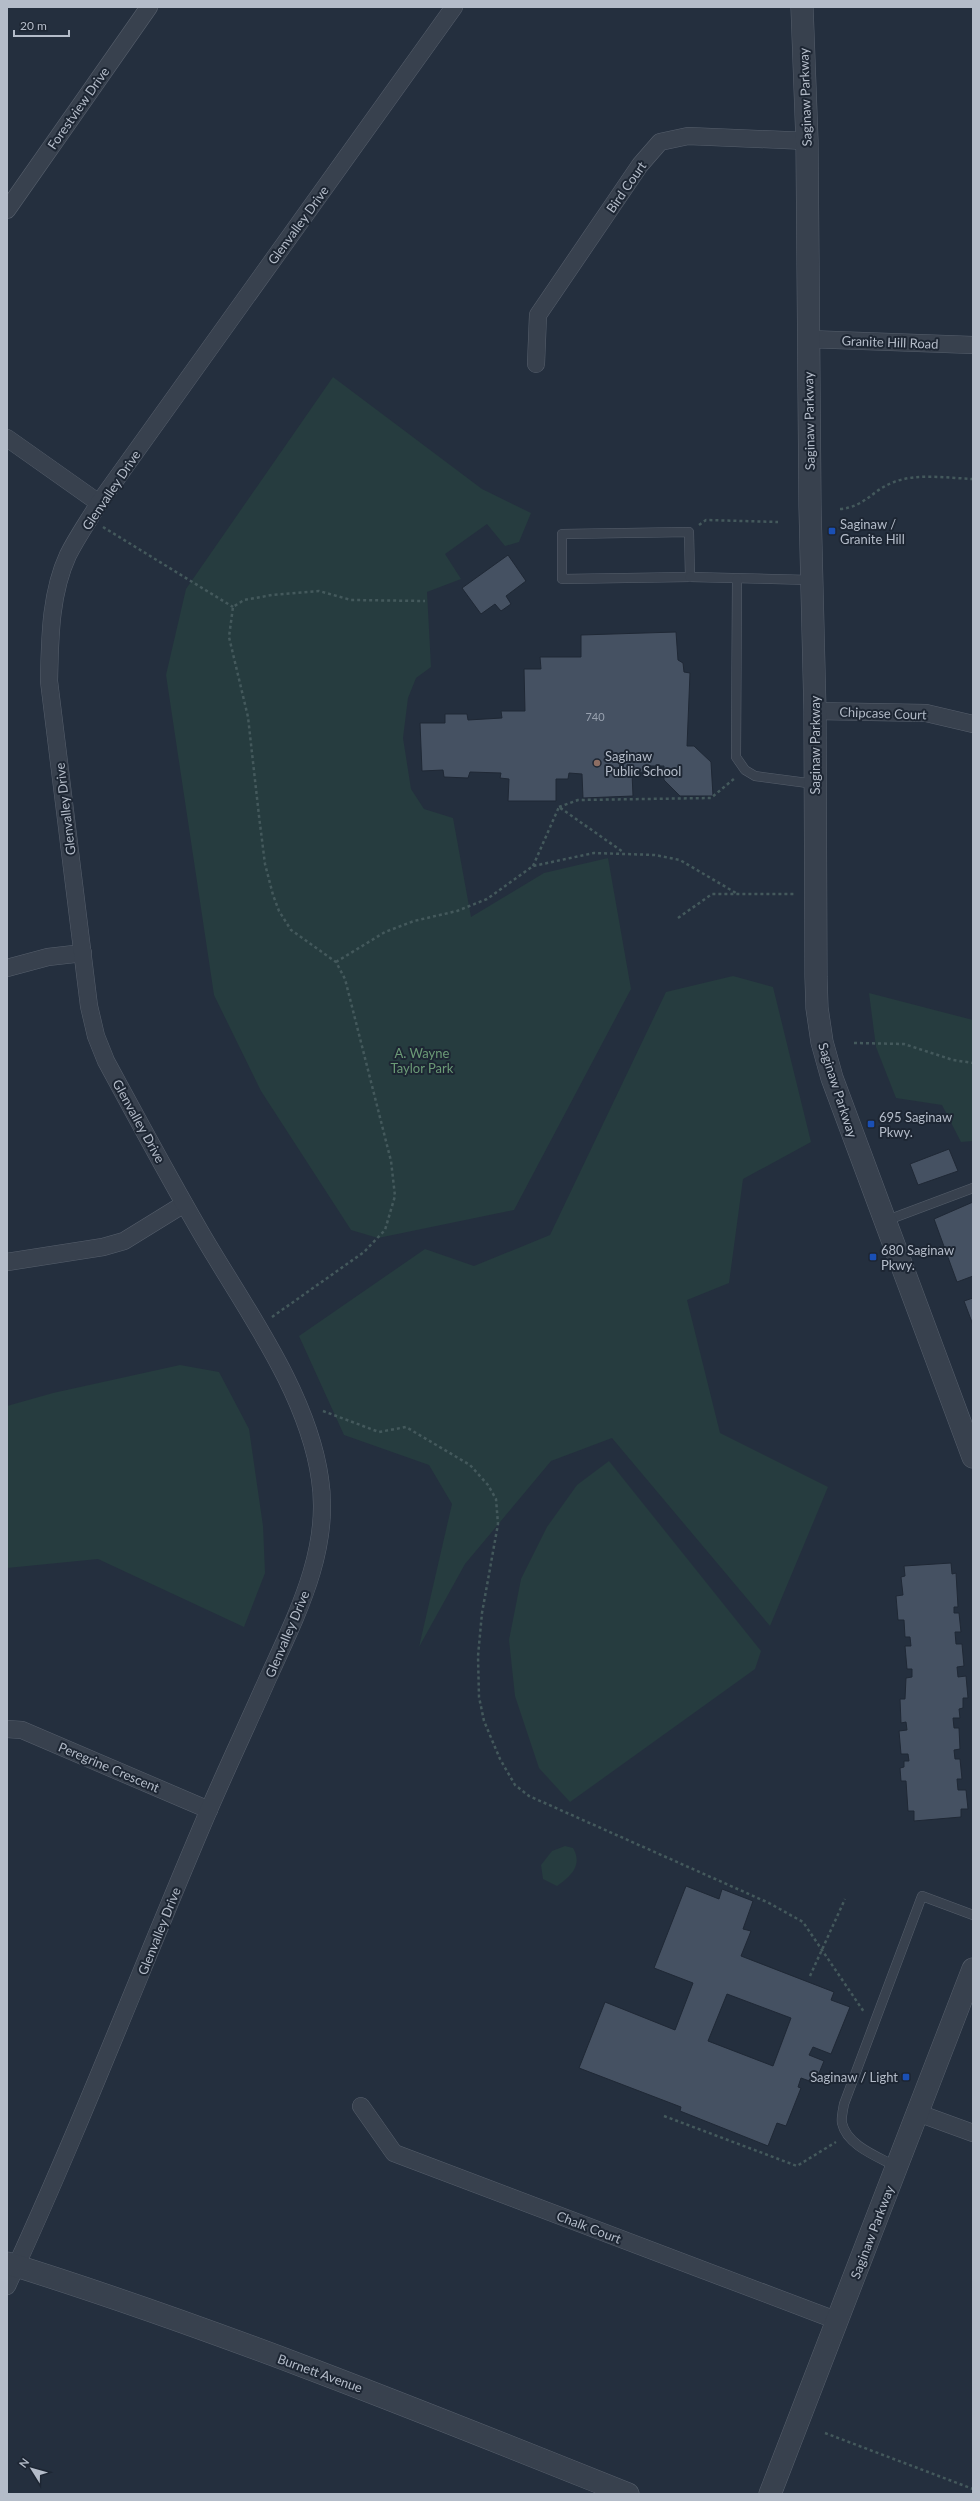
<svg xmlns="http://www.w3.org/2000/svg" width="980" height="2501" font-family="Lato,sans-serif">
  <style>
    .green { fill: #263c3f }
    .building { fill: #455162; stroke: #1f2835; fill-rule: evenodd }
    .lines { fill: none; stroke-linecap: round; stroke-linejoin: round }
    .service-casing { stroke: #565f6c; stroke-width: 10 }
    .minor-casing { stroke: #565f6c; stroke-width: 18 }
    .tertiary-casing { stroke: #565f6c; stroke-width: 23 }
    .path { stroke: #44595c; stroke-width: 2.5; stroke-dasharray: 3 3; stroke-linecap: butt }
    .service { stroke: #38414e; stroke-width: 9 }
    .minor { stroke: #38414e; stroke-width: 17 }
    .tertiary { stroke: #38414e; stroke-width: 22 }
    .transit-dot { fill: #1a4fb4; stroke: #1d2633; stroke-width: 1.5 }
    .education-dot { fill: #8d6e63; stroke: #1d2633; stroke-width: 1.5 }
    .labels { text-anchor: middle; dominant-baseline: central; stroke-width: 4; stroke-linejoin: round; paint-order: stroke }
    .number-label { font-size: 11px; fill: #98a1af }
    .street-label { font-size: 13px; fill: #b4bcc9; stroke: #1d2633 }
    .poi-label { font-size: 13px; fill: #b4bcc9; stroke: #1d2633; text-anchor: start }
    .park-label { font-size: 13px; fill: #6b9a76; stroke: #1d2633 }
  </style>
  <rect width="100%" height="100%" fill="#242f3e"/>
  <g class="green">
    <polygon points="333,377 482,489 531,513 519,542 505,546 487,524 445,554 461,579 427,592 431,667 416,678 408,698 403,738 411,789 424,809 453,818 471,917 544,873 608,858 631,989 514,1210 378,1238 351,1230 261,1091 214,995 166,675 186,589"/>
    <polygon points="733,976 773,987 811,1142 743,1179 729,1283 687,1300 720,1433 828,1487 770,1626 612,1438 551,1461 465,1564 419,1647 452,1504 429,1465 344,1435 299,1336 425,1249 474,1266 550,1235 666,992"/>
    <polygon points="869,993 973,1020 973,1141 961,1142 942,1105 896,1098 876,1047"/>
    <polygon points="180,1365 219,1372 249,1429 263,1526 265,1573 244,1627 98,1559 7,1568 7,1406 53,1393"/>
    <polygon points="609,1461 761,1651 755,1669 570,1802 539,1768 515,1696 509,1640 521,1579 547,1527 577,1485"/>
    <path d="M 565,1846 L 573,1848 C 583,1865 571,1876 557,1886 L 543,1879 L 541,1865 L 552,1851 Z"/>
  </g>
  <g class="building">
    <polygon points="508,555 526,581 506,596 511,604 501,611 495,604 481,614 462,588"/>
    <polygon points="676,632 678,660 683,663 684,672 690,673 687,746 694,746 711,762 713,796 680,796 664,780 664,766 643,766 643,772 632,773 633,796 583,798 582,774 569,773 568,779 556,779 556,801 508,801 509,779 500,778 501,773 470,772 468,778 444,777 443,770 422,771 420,723 445,723 445,714 467,714 468,720 502,718 501,711 525,711 524,669 541,669 540,657 581,657 581,635"/>
    <polygon points="949,1149 958,1171 918,1185 910,1164"/>
    <polygon points="973,1202 973,1276 957,1282 934,1219"/>
    <polygon points="973,1298 973,1325 964,1301"/>
    <polygon points="951,1563 952,1574 956,1573 958,1607 954,1607 954,1613 959,1613 961,1632 955,1632 956,1644 962,1644 964,1666 957,1667 958,1677 966,1676 968,1698 963,1698 963,1708 959,1709 960,1718 953,1718 954,1728 959,1728 960,1749 954,1750 955,1759 960,1759 962,1779 957,1779 958,1790 966,1790 968,1809 961,1809 961,1817 914,1821 914,1811 908,1811 906,1781 901,1781 900,1768 904,1767 904,1761 909,1761 908,1754 901,1754 899,1731 907,1730 906,1722 901,1723 900,1699 905,1699 906,1678 912,1677 912,1669 907,1669 905,1646 911,1646 910,1637 905,1637 904,1620 898,1620 896,1596 903,1595 901,1577 905,1576 904,1566"/>
    <path d="M 686,1886 L 719,1899 L 722,1889 L 753,1901 L 743,1929 L 751,1931 L 741,1956 L 834,1992 L 831,2000 L 850,2007 L 831,2054 L 813,2047 L 809,2055 L 824,2061 L 815,2083 L 801,2078 L 798,2087 L 801,2088 L 786,2126 L 777,2123 L 768,2146 L 680,2111 L 681,2107 L 579,2068 L 605,2002 L 675,2030 L 693,1983 L 654,1968 ZM 727,1994 L 791,2018 L 773,2066 L 708,2041 Z"/>
  </g>
  <g class="lines">
    <g class="service-casing">
      <g id="service">
        <polygon points="689,532 690,577 562,579 562,534"/>
        <polyline points="690,577 811,580"/>
        <polyline points="737,579 736,757 745,770 755,776 815,784"/>
        <polyline points="885,1221 973,1188"/>
        <path d="M 897,2167 C 879,2157 847,2146 842,2123 C 841,2118 843,2110 844,2104 L 922,1896 L 973,1915"/>
      </g>
    </g>
    <g class="minor-casing">
      <g id="minor">
        <polyline points="7,210 149,7"/>
        <polyline points="808,339 973,345"/>
        <polyline points="536,364 538,315 640,165 660,142 688,136 807,141"/>
        <polyline points="7,438 99,503"/>
        <polyline points="815,711 926,713 973,724"/>
        <polyline points="7,968 48,957 83,953"/>
        <polyline points="7,1262 103,1247 124,1241 184,1204"/>
        <polyline points="7,1729 22,1730 209,1810"/>
        <polyline points="361,2106 394,2153 838,2321"/>
        <polyline points="918,2113 973,2133"/>
        <path d="M 7,2286 C 77,2135 137,1979 202,1826 C 223,1776 246,1728 268,1678 C 296,1616 331,1550 320,1479 C 308,1394 247,1311 204,1238 C 170,1180 138,1120 106,1061 L 96,1036 L 89,1006 L 49,681 C 50,639 50,594 68,555 C 77,537 89,520 99,503 L 454,7"/>
      </g>
    </g>
    <g class="tertiary-casing">
      <g id="tertiary">
        <polyline points="802,7 807,141 810,506 815,711 816,977 817,1008 822,1042 832,1078 973,1457"/>
        <path d="M 7,2263 C 218,2329 423,2412 628,2494"/>
        <polyline points="770,2494 973,1969"/>
      </g>
    </g>
    <g class="path">
      <path d="M 840,509 C 865,507 872,490 894,482 C 917,473 948,478 973,479"/>
      <polyline points="699,525 706,520 778,522"/>
      <polyline points="103,527 233,607"/>
      <polyline points="559,807 578,800 711,798 735,778"/>
      <polyline points="533,866 559,807 623,852"/>
      <polyline points="678,918 712,894 796,894"/>
      <polyline points="336,962 385,932 414,921 457,911 487,899 533,866 594,853 655,855 680,860 736,893"/>
      <polyline points="854,1043 904,1044 953,1060 973,1063"/>
      <polyline points="272,1317 364,1252 385,1230 395,1196 391,1161 345,979 336,962 291,930 279,911 273,895 265,864 259,816 248,717 229,637 233,607 244,600 272,595 319,591 351,600 425,601"/>
      <polyline points="323,1411 379,1432 406,1427 470,1465 488,1485 496,1499 498,1524 482,1613 478,1656 479,1697 484,1721 500,1759 515,1785 529,1796 769,1903 803,1922 864,2012"/>
      <polyline points="810,1976 845,1899"/>
      <polyline points="664,2116 797,2166 836,2142"/>
      <polyline points="825,2433 973,2489"/>
    </g>
    <use href="#service" class="service"/>
    <use href="#minor" class="minor"/>
    <use href="#tertiary" class="tertiary"/>
  </g>
  <g class="transit-dot">
    <rect x="828" y="527" width="8" height="8" rx="2"/>
    <rect x="867" y="1120" width="8" height="8" rx="2"/>
    <rect x="869" y="1253" width="8" height="8" rx="2"/>
    <rect x="902" y="2073" width="8" height="8" rx="2"/>
  </g>
  <circle class="education-dot" cx="597" cy="763" r="4"/>
  <g class="labels">
    <g class="number-label">
      <text x="595" y="716">740</text>
    </g>
    <g class="street-label">
      <text transform="translate(805 97) rotate(-92)">Saginaw Parkway</text>
      <text transform="translate(78 108) rotate(-55)">Forestview Drive</text>
      <text transform="translate(626 187) rotate(-55)">Bird Court</text>
      <text transform="translate(298 225) rotate(-54)">Glenvalley Drive</text>
      <text transform="translate(890 342) rotate(2)">Granite Hill Road</text>
      <text transform="translate(809 421) rotate(-91)">Saginaw Parkway</text>
      <text transform="translate(111 490) rotate(-56)">Glenvalley Drive</text>
      <text transform="translate(883 713) rotate(2)">Chipcase Court</text>
      <text transform="translate(815 745) rotate(-90)">Saginaw Parkway</text>
      <text transform="translate(65 809) rotate(-97)">Glenvalley Drive</text>
      <text transform="translate(838 1090) rotate(72)">Saginaw Parkway</text>
      <text transform="translate(139 1121) rotate(61)">Glenvalley Drive</text>
      <text transform="translate(287 1634) rotate(-67)">Glenvalley Drive</text>
      <text transform="translate(109 1767) rotate(23)">Peregrine Crescent</text>
      <text transform="translate(159 1931) rotate(-68)">Glenvalley Drive</text>
      <text transform="translate(589 2227) rotate(21)">Chalk Court</text>
      <text transform="translate(872 2232) rotate(-69)">Saginaw Parkway</text>
      <text transform="translate(320 2373) rotate(20)">Burnett Avenue</text>
    </g>
    <g class="poi-label">
      <text x="840" y="524">Saginaw /<tspan x="840" dy="15">Granite Hill</tspan></text>
      <text x="605" y="756">Saginaw<tspan x="605" dy="15">Public School</tspan></text>
      <text x="879" y="1117">695 Saginaw<tspan x="879" dy="15">Pkwy.</tspan></text>
      <text x="881" y="1250">680 Saginaw<tspan x="881" dy="15">Pkwy.</tspan></text>
      <text x="898" y="2077" text-anchor="end">Saginaw / Light</text>
    </g>
    <g class="park-label">
      <text x="422" y="1053">A. Wayne<tspan x="422" dy="15">Taylor Park</tspan></text>
    </g>
  </g>
  <rect width="980" height="2501" fill="none" stroke="#b4bcc9" stroke-width="16"/>
  <g transform="translate(32 2469) rotate(307)" stroke="#1d2633" stroke-width="3" paint-order="stroke">
  <path d="M0-3L7 15L0 10L-7 15Z" fill="#b4bcc9"/>
  <text y="-6" font-size="11" font-weight="bold" text-anchor="middle" fill="#b4bcc9">N</text>
  </g>
  <path d="M14 30v6h55v-6" fill="none" stroke="#b4bcc9" stroke-width="2"/>
  <text x="20" y="30" font-size="12" fill="#b4bcc9" stroke="#1d2633" stroke-width="3" paint-order="stroke">20 m</text>
</svg>
